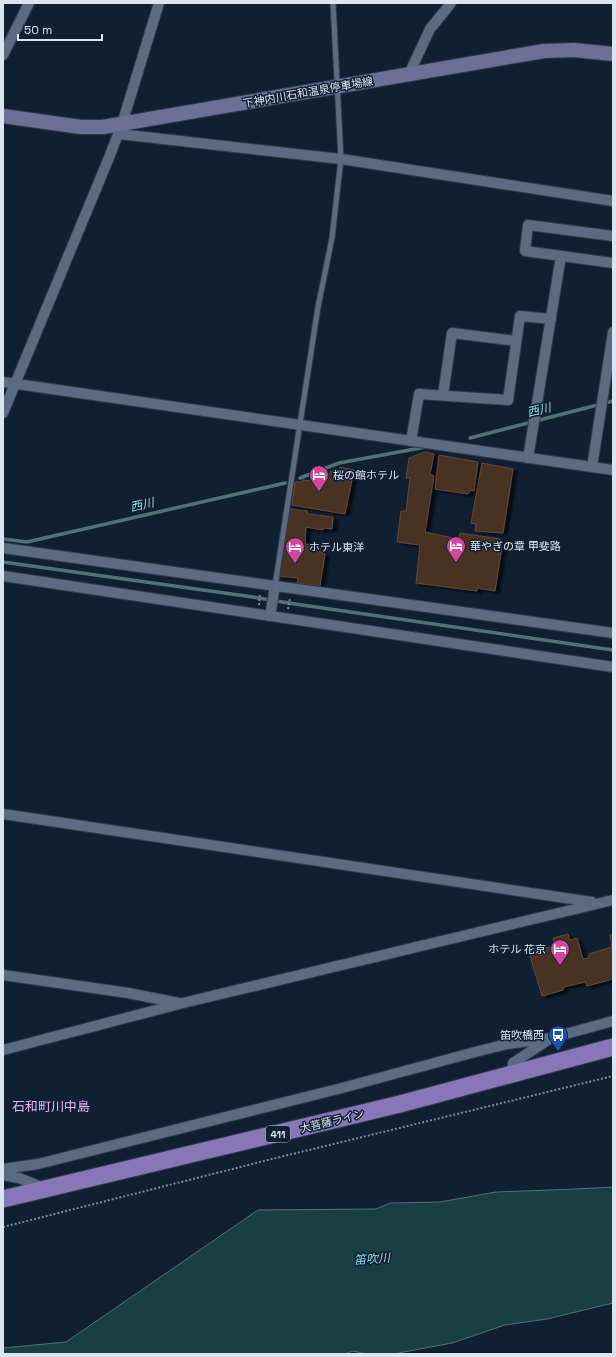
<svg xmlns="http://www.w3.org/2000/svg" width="616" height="1357" font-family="'Space Grotesk','Noto Sans JP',sans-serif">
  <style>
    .water { fill: #183f44; stroke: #527178 }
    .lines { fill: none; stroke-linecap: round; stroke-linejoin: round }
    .stream { stroke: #527178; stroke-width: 3.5 }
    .building { fill: #4a3022; stroke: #63493b; filter: url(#shadow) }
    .service-casing { stroke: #31394a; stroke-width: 7 }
    .minor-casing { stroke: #31394a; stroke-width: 12 }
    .secondary-casing { stroke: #31394a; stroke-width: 16 }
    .trunk-casing { stroke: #31394a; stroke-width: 19 }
    .path { stroke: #7c8898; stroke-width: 2; stroke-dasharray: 2 2; stroke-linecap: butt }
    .service { stroke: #5a6b82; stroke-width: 5 }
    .minor { stroke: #5a6b82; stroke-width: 10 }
    .secondary { stroke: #6b7096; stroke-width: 14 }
    .trunk { stroke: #8777b6; stroke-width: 17 }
    .labels { text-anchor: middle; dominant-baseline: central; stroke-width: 3; stroke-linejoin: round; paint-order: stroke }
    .shield { fill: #111f33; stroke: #9eaab9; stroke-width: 1 }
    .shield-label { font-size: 10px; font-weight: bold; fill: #dbe5f2 }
    .street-label { font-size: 11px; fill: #dbe5f2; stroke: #111f33 }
    .poi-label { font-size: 11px; fill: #dbe5f2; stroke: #111f33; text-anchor: start }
    .water-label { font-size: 12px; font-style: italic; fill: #92dce6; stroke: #111f33 }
    .quarter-label { font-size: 13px; fill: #e7b6f4; stroke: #111f33 }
  </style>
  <defs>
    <filter id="shadow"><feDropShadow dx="4.5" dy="2.5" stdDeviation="1" flood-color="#0009"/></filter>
  </defs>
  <rect width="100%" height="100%" fill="#111f33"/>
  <polygon class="water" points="613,1187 613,1303 547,1319 505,1325 452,1343 393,1354 368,1354 352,1351 345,1354 3,1354 3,1348 66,1342 258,1210 376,1209 390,1203 440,1202 496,1192 577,1189"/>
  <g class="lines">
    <g class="stream">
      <polyline points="470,438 613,401"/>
      <polyline points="300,478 339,463 426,447"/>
      <polyline points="3,539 27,542 285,483"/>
      <polyline points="3,562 253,597 295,604 613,650"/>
    </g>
  </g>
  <g class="building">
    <polygon points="425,452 434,454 430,474 434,476 425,532 458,539 460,533 500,539 500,545 502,546 495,591 477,588 477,591 416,583 420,545 397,542 401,511 406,511 410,478 406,478 409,458"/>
    <polygon points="439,455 478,462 474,491 470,490 468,494 435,489"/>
    <polygon points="482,463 513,469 503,533 475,531 476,524 471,523"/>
    <polygon points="340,467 354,470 345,514 292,505 295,482 302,482 303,480 311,481 312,477 319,479 320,473 329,475 331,471 338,473"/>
    <polygon points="290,509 307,511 308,514 333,517 332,529 324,528 323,530 306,527 305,544 320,546 320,552 325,554 320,586 297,583 298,578 278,576"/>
    <polygon points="568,934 570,940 577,938 583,959 589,958 589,954 612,947 610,935 613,934 613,979 587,986 585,982 564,987 563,990 542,996 527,946 535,945 536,950 555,946 553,938"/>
  </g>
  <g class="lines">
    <g class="service-casing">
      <polyline id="service" points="275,586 318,307 332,238 341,159 333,3"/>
    </g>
    <g class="minor-casing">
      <g id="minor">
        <polyline points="3,55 29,3"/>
        <polyline points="409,74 430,29 451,3"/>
        <polyline points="119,134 341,159 613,201"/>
        <polyline points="613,236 528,225 525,251 613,263"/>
        <polyline points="3,382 613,470"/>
        <polyline points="443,395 452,333 516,341"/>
        <polyline points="3,413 108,160 122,124 159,3"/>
        <polyline points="411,441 419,394 508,400 520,316 551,319"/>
        <polyline points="528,458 561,256"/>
        <polyline points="592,467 613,332"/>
        <polyline points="3,548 613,633"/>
        <polyline points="3,576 613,667"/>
        <polyline points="270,616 275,586"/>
        <polyline points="3,814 592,902"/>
        <polyline points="3,975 128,993 179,1003"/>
        <polyline points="3,1050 183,1003 613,900"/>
        <polyline points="511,1075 513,1063 548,1040"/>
        <polyline points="3,1169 38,1164 342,1088 475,1052 507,1044 551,1038 613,1021"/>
        <polyline points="3,1175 19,1178 44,1188"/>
      </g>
    </g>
    <g class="secondary-casing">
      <polyline id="secondary" points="3,116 81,127 103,127 544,51 574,50 613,54"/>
    </g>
    <g class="trunk-casing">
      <polyline id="trunk" points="3,1199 400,1104 613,1047"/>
    </g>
    <g class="path">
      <polyline points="259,605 260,593"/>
      <polyline points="288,609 290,598"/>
      <polyline points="3,1227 272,1159 613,1076"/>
    </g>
    <use href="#service" class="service"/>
    <use href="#minor" class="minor"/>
    <use href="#secondary" class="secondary"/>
    <use href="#trunk" class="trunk"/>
  </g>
  <defs>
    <g id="hotel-pin" transform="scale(1)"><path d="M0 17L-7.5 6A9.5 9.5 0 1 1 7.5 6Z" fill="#d1479c" stroke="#111f33"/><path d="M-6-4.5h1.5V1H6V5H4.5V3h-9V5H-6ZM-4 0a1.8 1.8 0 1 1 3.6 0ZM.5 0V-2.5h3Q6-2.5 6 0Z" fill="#fff"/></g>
    <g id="bus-pin" transform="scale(1)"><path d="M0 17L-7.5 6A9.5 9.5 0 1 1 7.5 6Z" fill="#1a4fb4" stroke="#111f33"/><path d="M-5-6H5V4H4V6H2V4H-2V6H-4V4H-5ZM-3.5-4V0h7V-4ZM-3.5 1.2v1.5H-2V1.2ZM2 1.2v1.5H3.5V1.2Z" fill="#fff"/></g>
  </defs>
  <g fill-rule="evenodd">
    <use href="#hotel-pin" x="319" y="475"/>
    <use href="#hotel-pin" x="456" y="546"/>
    <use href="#hotel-pin" x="295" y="547"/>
    <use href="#hotel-pin" x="560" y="949"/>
    <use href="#bus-pin" x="558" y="1035"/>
  </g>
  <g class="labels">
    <rect class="shield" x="266" y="1126" width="24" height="16" rx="3"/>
    <g class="shield-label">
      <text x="278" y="1134">411</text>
    </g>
    <g class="street-label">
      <text transform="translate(308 92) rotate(-10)">下神内川石和温泉停車場線</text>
      <text transform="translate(332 1121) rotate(-14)">大菩薩ライン</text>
    </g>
    <g class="poi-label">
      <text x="333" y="475">桜の館ホテル</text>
      <text x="470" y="546">華やぎの章 甲斐路</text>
      <text x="309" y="547">ホテル東洋</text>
      <text x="546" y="949" text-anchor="end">ホテル 花京</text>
      <text x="544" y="1035" text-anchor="end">笛吹橋西</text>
    </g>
    <g class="water-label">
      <text transform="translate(539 410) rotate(-14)">西川</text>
      <text transform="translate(142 505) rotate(-13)">西川</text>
      <text transform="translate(372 1259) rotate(-4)">笛吹川</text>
    </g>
    <g class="quarter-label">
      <text x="51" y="1106">石和町川中島</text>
    </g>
  </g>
  <rect width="616" height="1357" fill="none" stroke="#dbe5f2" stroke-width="8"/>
  <path d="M18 34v6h84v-6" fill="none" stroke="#dbe5f2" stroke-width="2"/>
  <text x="24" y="34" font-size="12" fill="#dbe5f2" stroke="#111f33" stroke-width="3" paint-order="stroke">50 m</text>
</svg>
